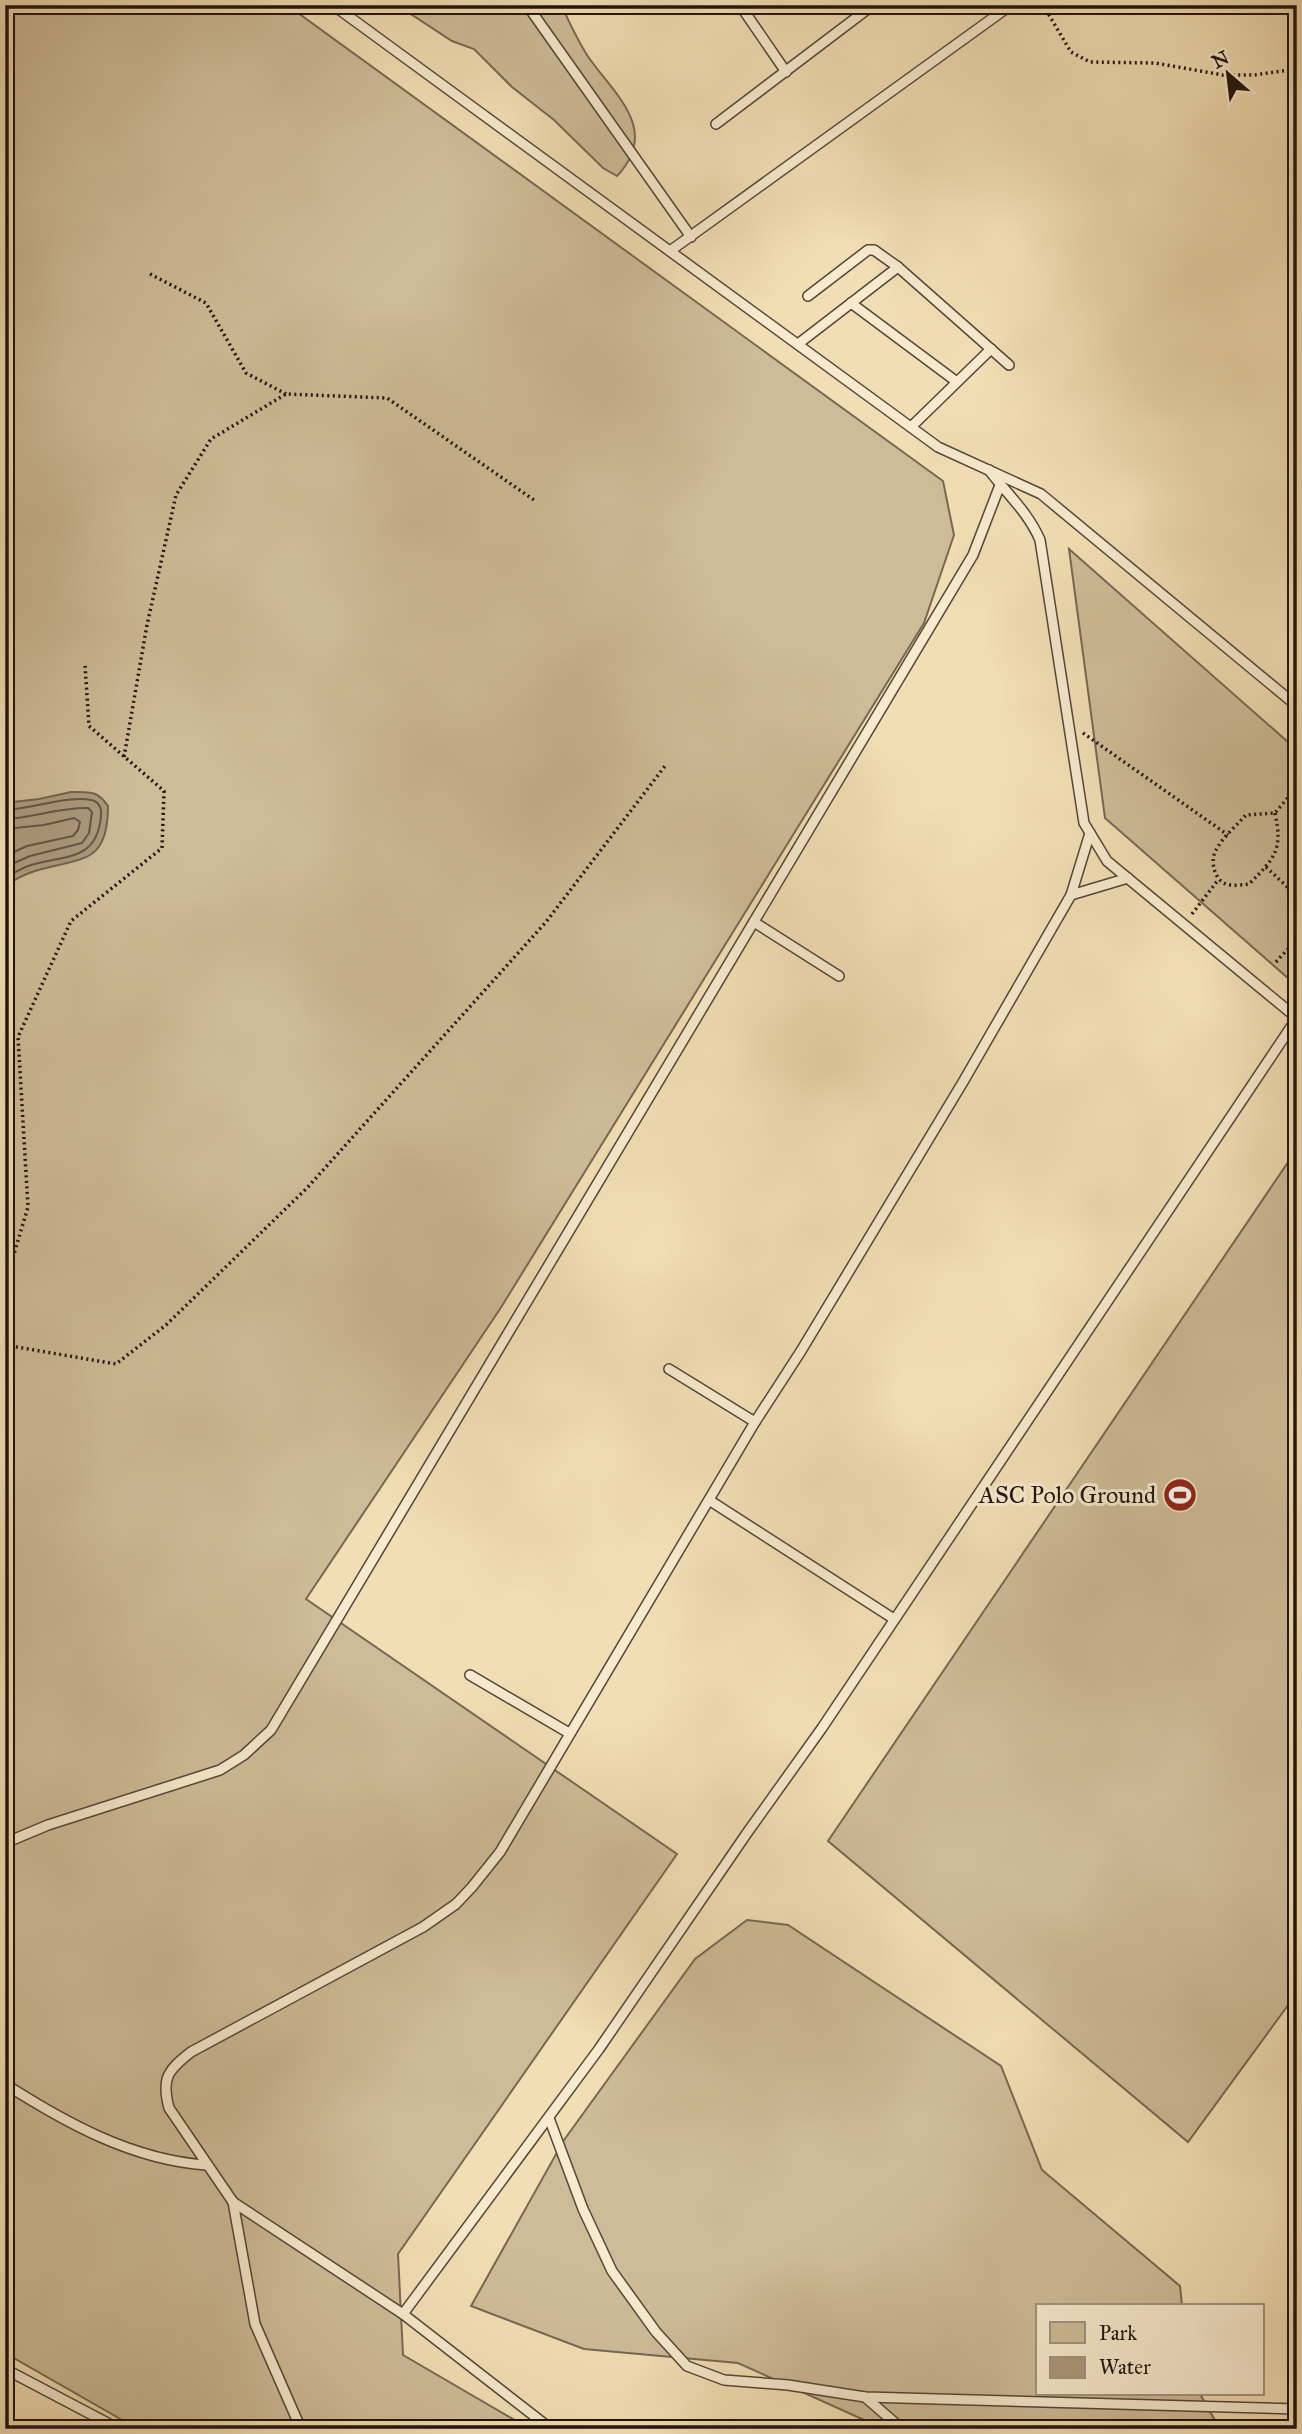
<svg xmlns="http://www.w3.org/2000/svg" width="1302" height="2434" font-family="'IM FELL Great Primer',serif">
  <style>
    .green { fill: #cebc98; stroke: #776853; stroke-width: 2 }
    .water { fill: #ab997c; stroke: #736450; stroke-width: 2 }
    .lines { fill: none; stroke-linecap: round; stroke-linejoin: round }
    .shore { stroke: #665645; stroke-width: 2 }
    .service-casing { stroke: #544638; stroke-width: 12 }
    .path { stroke: #20140e; stroke-width: 3.5; stroke-dasharray: 2 3.5; stroke-linecap: butt }
    .service { stroke: #f7eace; stroke-width: 9 }
    .labels { text-anchor: middle; dominant-baseline: central; stroke-width: 6; stroke-linejoin: round; paint-order: stroke }
    .poi-label { font-size: 24px; fill: #20140e; stroke: #f7eace; text-anchor: end }
  </style>
  <rect width="100%" height="100%" fill="#f2deb4"/>
  <filter id="stains"><feTurbulence type="fractalNoise" baseFrequency=".00286" numOctaves="4"/><feColorMatrix values="0 0 0 0 .2 0 0 0 0 .09 0 0 0 0 .02 0 0 0 .5 -.17"/></filter>
  <radialGradient id="worn" r=".72"><stop offset=".6" stop-color="#630" stop-opacity="0"/><stop offset="1" stop-color="#630" stop-opacity=".3"/></radialGradient>
  <g class="green">
    <polygon points="5,5 287,5 943,481 954,535 924,623 500,1309 306,1599 677,1854 398,2254 403,2355 530,2429 138,2429 5,2353"/>
    <path d="M 397,5 L 561,5 C 570,23 578,42 589,58 C 616,96 660,130 617,176 L 603,168 L 554,120 L 512,87 L 474,49 L 452,41 Z"/>
    <polygon points="1069,549 1297,750 1297,986 1105,818"/>
    <polygon points="1297,1149 1297,1993 1188,2142 828,1841"/>
    <polygon points="747,1920 788,1925 1001,2066 1042,2170 1180,2286 1182,2306 1038,2306 1038,2394 1200,2394 1220,2429 884,2429 738,2363 584,2349 471,2306 564,2140 695,1959"/>
  </g>
  <path class="water" d="M 71,792 C 89,792 97,790 108,806 C 108,867 79,857 35,871 C 25,874 14,880 5,886 L 5,803 L 39,799 Z"/>
  <g class="lines">
    <g class="shore">
      <path d="M 5,810 C 29,809 71,795 91,800 C 99,801 102,809 101,816 C 97,860 68,855 35,864 C 24,866 15,873 5,877"/>
      <path d="M 5,819 C 33,818 60,807 88,808 L 92,812 L 89,833 L 82,843 L 30,856 L 5,867"/>
      <polyline points="5,829 44,825 74,818 80,822 78,830 73,836 27,846 5,856"/>
    </g>
    <g class="service-casing">
      <g id="service">
        <polyline points="333,5 938,447 1041,494 1297,706"/>
        <polyline points="527,5 691,237"/>
        <polyline points="740,5 786,72"/>
        <polyline points="716,124 873,5"/>
        <polyline points="670,251 1011,5"/>
        <polyline points="808,296 868,250 874,250 898,267"/>
        <polyline points="851,303 957,382"/>
        <polyline points="798,344 898,267 1009,365"/>
        <polyline points="911,427 991,349"/>
        <polyline points="1090,833 1071,895 1128,878"/>
        <polyline points="754,922 839,976"/>
        <polyline points="669,1369 755,1422"/>
        <polyline points="709,1500 894,1619"/>
        <polyline points="470,1675 569,1733"/>
        <polyline points="5,1843 48,1825 220,1770 244,1755 271,1730 973,555 1000,485"/>
        <path d="M 5,2084 C 66,2123 133,2160 206,2165"/>
        <polyline points="549,2118 583,2209 612,2271 656,2332 687,2366 724,2380 788,2385 865,2397 1297,2409"/>
        <path d="M 233,2202 L 169,2108 C 161,2078 168,2070 191,2052 L 423,1927 L 456,1904 L 472,1887 L 500,1852 L 755,1422 L 801,1351 L 963,1082 L 1071,895"/>
        <path d="M 403,2314 L 599,2049 L 747,1833 L 822,1728 L 1297,1018 L 1107,861 L 1084,823 L 1040,540 C 1028,512 1007,494 989,470"/>
        <polyline points="5,2369 119,2429"/>
        <polyline points="865,2397 902,2429"/>
        <polyline points="301,2429 255,2324 233,2202 403,2314 551,2429"/>
      </g>
    </g>
    <g class="path">
      <polyline points="1043,5 1071,52 1090,62 1155,63 1223,75 1254,75 1297,69"/>
      <polyline points="150,274 206,303 246,373 286,394"/>
      <polyline points="1083,733 1228,835"/>
      <polyline points="124,757 147,625 176,495 211,439 286,394 387,398 534,500"/>
      <path d="M 1275,813 C 1283,850 1275,858 1249,884 C 1242,885 1233,886 1226,884 C 1214,880 1210,860 1216,850 C 1223,837 1236,826 1246,815 L 1275,813 L 1297,787"/>
      <polyline points="1266,867 1297,896"/>
      <polyline points="1192,914 1218,880"/>
      <polyline points="1276,962 1297,939"/>
      <polyline points="5,1284 28,1207 18,1037 71,921 162,848 164,791 89,726 85,665"/>
      <polyline points="5,1345 116,1364 166,1325 307,1188 546,922 665,766"/>
    </g>
    <use href="#service" class="service"/>
  </g>
  <defs>
    <g id="stadium-disc" transform="scale(1.75)"><circle r="9.5" fill="#8f2418" stroke="#f7eace"/><path d="M0-5a6.5 5 0 1 0 0 10a6.5 5 0 1 0 0-10ZM-3.5-1.8h7v3.6h-7Z" fill="#fff"/></g>
  </defs>
  <g fill-rule="evenodd">
    <use href="#stadium-disc" x="1180" y="1495"/>
  </g>
  <g class="labels">
    <g class="poi-label">
      <text x="1156" y="1495">ASC Polo Ground</text>
    </g>
  </g>
  <rect width="1302" height="2434" fill="none" stroke="#f2deb4" stroke-width="28"/>
  <rect x="7" y="7" width="1288" height="2420" fill="none" stroke="#20140e" stroke-width="3.5"/>
  <rect x="14" y="14" width="1274" height="2406" fill="none" stroke="#20140e" stroke-width="2"/>
  <rect x="1036" y="2304" width="228" height="91" fill="#f7eace" stroke="#a19481" stroke-width="2"/>
  <rect x="1050" y="2322" width="35" height="21" fill="#cebc98" stroke="#a19481" stroke-width="2"/>
  <text x="1099" y="2340" font-size="21" fill="#20140e">Park</text>
  <rect x="1050" y="2357" width="35" height="21" fill="#ab997c" stroke="#a19481" stroke-width="2"/>
  <text x="1099" y="2374" font-size="21" fill="#20140e">Water</text>
  <g transform="translate(1228 74) rotate(332)" stroke="#f7eace" stroke-width="5" paint-order="stroke">
  <path d="M0-5L12 26L0 18L-12 26Z" fill="#20140e"/>
  <text y="-10" font-size="19" font-weight="bold" text-anchor="middle" fill="#20140e">N</text>
  </g>
  <rect width="100%" height="100%" filter="url(#stains)"/>
  <rect width="100%" height="100%" fill="url(#worn)"/>
</svg>
